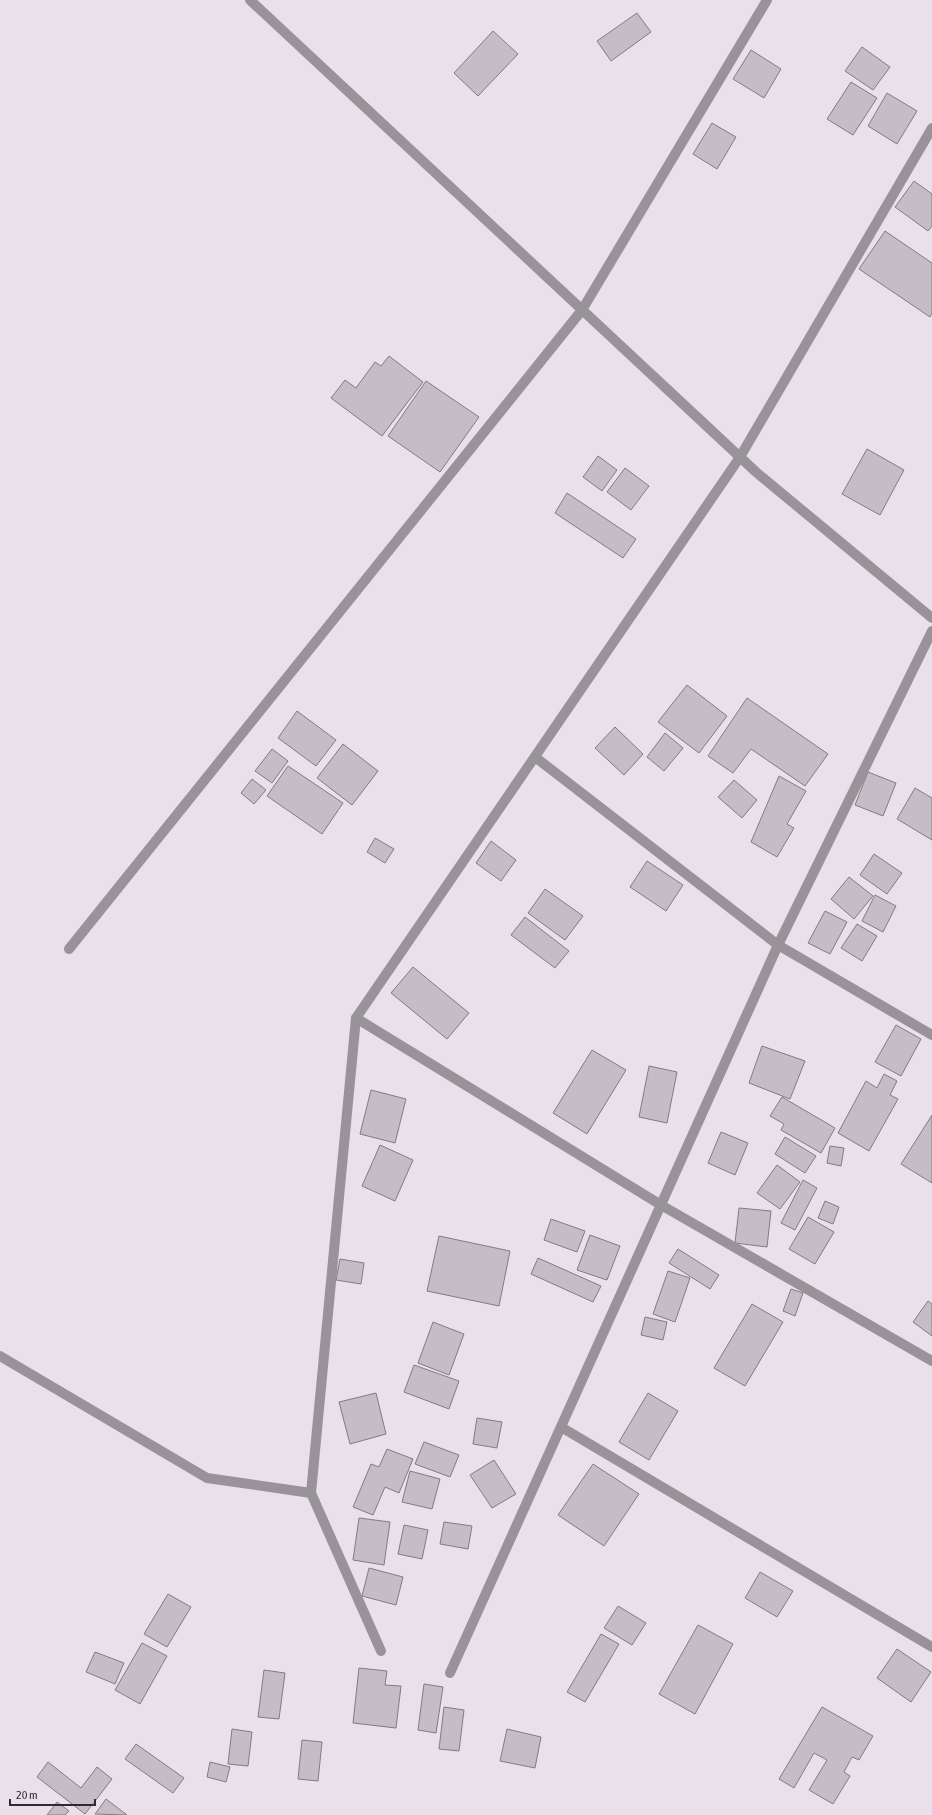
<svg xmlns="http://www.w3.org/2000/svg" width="932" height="1815" font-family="'Asap Condensed',sans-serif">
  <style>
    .building { fill: #c6bcc6; stroke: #837a84 }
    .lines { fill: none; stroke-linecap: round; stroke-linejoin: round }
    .street { stroke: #989398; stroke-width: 10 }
  </style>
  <rect width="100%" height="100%" fill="#eae0eb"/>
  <g class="building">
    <polygon points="637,13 651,32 611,61 597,41"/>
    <polygon points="493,31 518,54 478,96 454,73"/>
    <polygon points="862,47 890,67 873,90 845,71"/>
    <polygon points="751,50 781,69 764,98 733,79"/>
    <polygon points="851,82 877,98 853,135 827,119"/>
    <polygon points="887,93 917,111 897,144 868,126"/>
    <polygon points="712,123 736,137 717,169 693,154"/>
    <polygon points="914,181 932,194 932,226 928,231 895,207"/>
    <polygon points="885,231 932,263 932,313 930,317 859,269"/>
    <polygon points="389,356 423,382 382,436 331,398 345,380 356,388 375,362 381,366"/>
    <polygon points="426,381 479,417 440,472 388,436"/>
    <polygon points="867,449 904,470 880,515 842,494"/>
    <polygon points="598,456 617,470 602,491 583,477"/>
    <polygon points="625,468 649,486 631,510 607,492"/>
    <polygon points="567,493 636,539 623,558 555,513"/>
    <polygon points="687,685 727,716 699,753 658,722"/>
    <polygon points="747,698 828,754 805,786 751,749 733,773 708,756"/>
    <polygon points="297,711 336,740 316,766 278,738"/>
    <polygon points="615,727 643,754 624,775 595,748"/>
    <polygon points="665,733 683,748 664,771 647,757"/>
    <polygon points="343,744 378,771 352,805 317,778"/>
    <polygon points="272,749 288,761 272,783 255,771"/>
    <polygon points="288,766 343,803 322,834 267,796"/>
    <polygon points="868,772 896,783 883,816 855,805"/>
    <polygon points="779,776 806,791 787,824 794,828 777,857 751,842"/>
    <polygon points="252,779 266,790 254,804 241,793"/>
    <polygon points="734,780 757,800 742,818 718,797"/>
    <polygon points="915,788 932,798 932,840 897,819"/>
    <polygon points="375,838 394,849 385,863 367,852"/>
    <polygon points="491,841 516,860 501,881 476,863"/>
    <polygon points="874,854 902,873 887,894 860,875"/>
    <polygon points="647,861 683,885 666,911 630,887"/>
    <polygon points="849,877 873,896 854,919 831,899"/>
    <polygon points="545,889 583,916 565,940 528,913"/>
    <polygon points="875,895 896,906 883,932 862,921"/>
    <polygon points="825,911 847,922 830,954 808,943"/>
    <polygon points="525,917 569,951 555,968 511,935"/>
    <polygon points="857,924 877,936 862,961 841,948"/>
    <polygon points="413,967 469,1013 447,1039 391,993"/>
    <polygon points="896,1025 921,1039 901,1076 875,1062"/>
    <polygon points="762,1046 805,1061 790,1099 749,1083"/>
    <polygon points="592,1050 626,1070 587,1134 553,1113"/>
    <polygon points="649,1066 677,1072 667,1123 639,1117"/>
    <polygon points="884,1074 897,1081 890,1095 898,1099 869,1151 838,1133 866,1081 877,1088"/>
    <polygon points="371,1090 406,1099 395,1143 360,1134"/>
    <polygon points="782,1097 835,1128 821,1153 781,1130 784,1124 770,1116"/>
    <polygon points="932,1115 932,1183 901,1164"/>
    <polygon points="721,1132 748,1143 735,1175 708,1163"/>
    <polygon points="785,1137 816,1156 805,1173 775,1154"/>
    <polygon points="380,1145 413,1160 395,1201 362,1186"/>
    <polygon points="830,1146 844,1148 841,1166 827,1163"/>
    <polygon points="777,1165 800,1182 780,1209 757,1193"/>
    <polygon points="803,1180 817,1188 795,1230 781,1223"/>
    <polygon points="825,1201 839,1207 833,1224 818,1218"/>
    <polygon points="739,1208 771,1211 767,1247 735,1243"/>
    <polygon points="808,1217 834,1232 815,1264 789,1249"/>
    <polygon points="551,1219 585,1231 577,1252 544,1240"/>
    <polygon points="590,1235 620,1246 607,1280 577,1270"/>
    <polygon points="439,1236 510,1251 499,1306 427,1291"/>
    <polygon points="678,1249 719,1275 710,1289 669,1263"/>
    <polygon points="538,1258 601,1286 593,1302 531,1274"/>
    <polygon points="340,1259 364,1263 361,1284 336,1280"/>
    <polygon points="668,1271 690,1278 675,1322 653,1314"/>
    <polygon points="791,1289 803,1293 795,1316 783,1311"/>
    <polygon points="928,1301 932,1304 932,1336 913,1322"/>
    <polygon points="752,1304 783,1322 745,1386 714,1368"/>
    <polygon points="645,1317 667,1322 663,1340 641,1335"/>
    <polygon points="433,1322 464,1334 449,1375 418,1363"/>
    <polygon points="414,1365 459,1381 449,1409 404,1392"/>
    <polygon points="376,1393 386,1434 350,1444 339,1402"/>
    <polygon points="648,1393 678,1411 649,1460 619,1442"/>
    <polygon points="477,1418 502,1422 497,1448 473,1444"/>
    <polygon points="424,1442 459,1455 450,1477 415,1464"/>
    <polygon points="387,1449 413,1459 399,1493 385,1487 373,1515 353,1507 371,1464 379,1467"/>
    <polygon points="494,1460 516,1494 492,1508 470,1475"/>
    <polygon points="593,1464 639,1494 604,1546 558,1515"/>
    <polygon points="410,1471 440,1479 432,1509 402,1502"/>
    <polygon points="359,1518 390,1522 384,1565 353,1560"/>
    <polygon points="444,1522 472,1526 468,1549 440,1544"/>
    <polygon points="404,1525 428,1530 422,1559 398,1554"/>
    <polygon points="369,1568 403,1577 396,1605 362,1596"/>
    <polygon points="760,1572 793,1591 777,1617 745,1598"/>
    <polygon points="168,1594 191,1607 167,1647 144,1634"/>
    <polygon points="618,1606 646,1623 632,1645 604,1628"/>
    <polygon points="698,1625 733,1644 695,1714 659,1694"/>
    <polygon points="601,1634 619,1644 585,1702 567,1692"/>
    <polygon points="142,1643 167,1656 140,1704 115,1690"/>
    <polygon points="897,1649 931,1672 911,1702 877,1678"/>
    <polygon points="95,1652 124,1663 115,1684 86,1672"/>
    <polygon points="359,1668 387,1671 385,1685 401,1686 396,1728 353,1723"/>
    <polygon points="264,1670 285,1673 279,1719 258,1717"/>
    <polygon points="424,1684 443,1687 436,1733 418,1730"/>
    <polygon points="444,1707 464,1710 459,1751 439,1749"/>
    <polygon points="822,1707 873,1736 859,1760 852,1757 844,1772 850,1776 833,1804 809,1790 827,1760 814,1753 794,1788 779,1779"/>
    <polygon points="232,1729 252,1732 248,1766 228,1764"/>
    <polygon points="507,1729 541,1737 535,1768 500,1761"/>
    <polygon points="302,1740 322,1742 318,1781 298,1779"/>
    <polygon points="136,1744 184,1778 173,1793 125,1759"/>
    <polygon points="48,1762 81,1788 97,1767 112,1779 85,1814 37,1777"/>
    <polygon points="210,1762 230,1767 226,1782 207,1777"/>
    <polygon points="106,1799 127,1815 95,1814"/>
    <polygon points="57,1802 69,1811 65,1815 47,1815"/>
  </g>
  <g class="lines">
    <g class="street">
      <polyline points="250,0 756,472 932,618"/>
      <polyline points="535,757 778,945 932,1035"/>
      <polyline points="69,949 582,310 767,0"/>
      <polyline points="356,1018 661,1205 932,1361"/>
      <polyline points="0,1356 207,1478 311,1493"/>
      <polyline points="561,1427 932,1647"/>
      <polyline points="381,1651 311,1493 356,1018 740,457 932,128"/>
      <polyline points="450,1673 778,945 932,631"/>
    </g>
  </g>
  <path d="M10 1799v6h85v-6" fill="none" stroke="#2e2a2e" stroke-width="2"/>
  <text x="16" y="1799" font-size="12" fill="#2e2a2e" stroke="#eae0eb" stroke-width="3" paint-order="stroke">20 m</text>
</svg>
